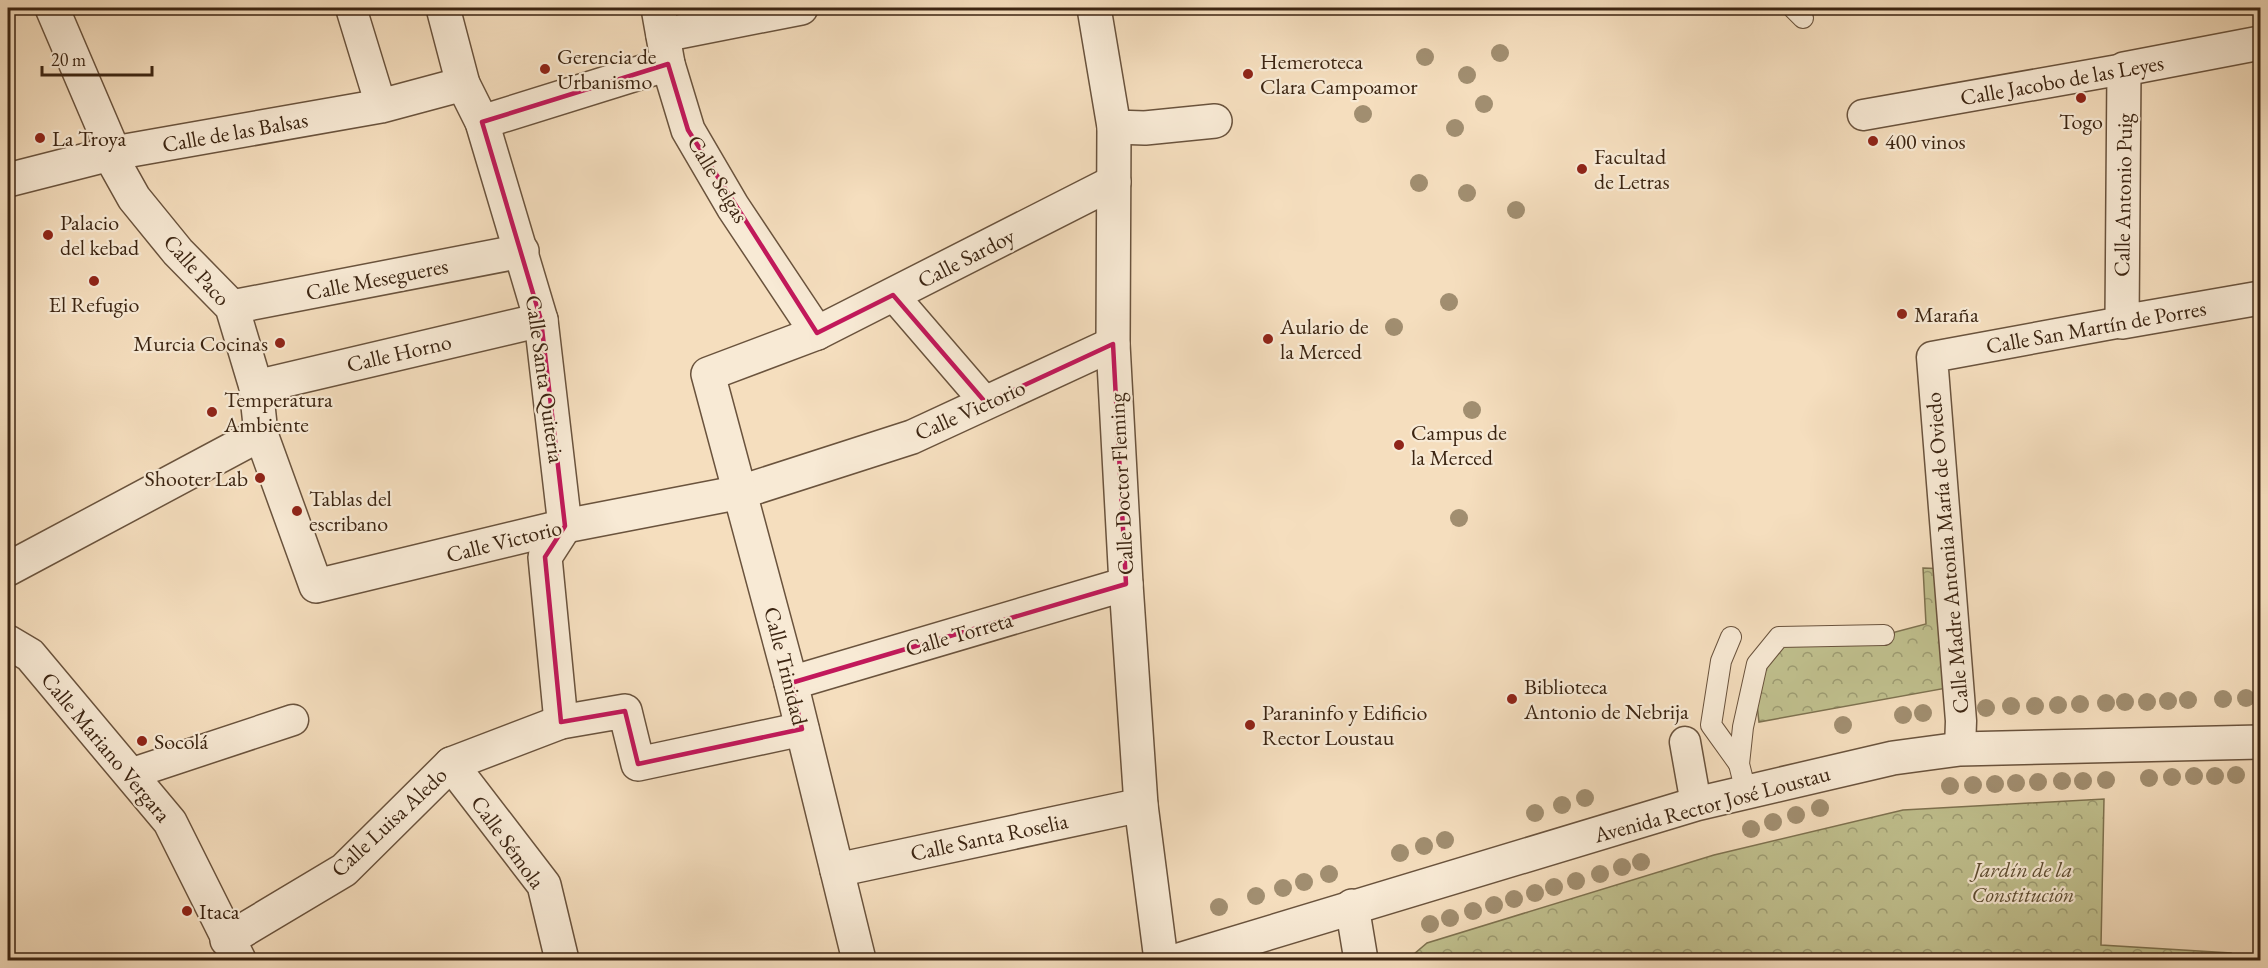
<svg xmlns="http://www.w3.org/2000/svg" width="2268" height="968" font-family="'EB Garamond',serif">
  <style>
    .park { fill: url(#park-crowns); stroke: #7e7250; stroke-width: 1.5 }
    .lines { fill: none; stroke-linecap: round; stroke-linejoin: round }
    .service-casing { stroke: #6a533d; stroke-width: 22 }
    .pedestrian-casing { stroke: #6a533d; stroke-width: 33 }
    .minor-casing { stroke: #6a533d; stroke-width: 36 }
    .service { stroke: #f8ead5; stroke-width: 20 }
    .pedestrian { stroke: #f8ead5; stroke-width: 30 }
    .minor { stroke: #f8ead5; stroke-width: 33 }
    .tree { fill: #a18e70 }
    .marked { fill: none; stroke: #c2185b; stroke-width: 4.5; stroke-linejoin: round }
    .poi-dot { fill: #8f2418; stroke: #f8ead5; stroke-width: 2 }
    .labels { text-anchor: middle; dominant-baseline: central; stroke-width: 4.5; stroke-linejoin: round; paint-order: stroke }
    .poi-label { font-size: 22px; fill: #3c2512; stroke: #f8ead5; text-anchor: start }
    .street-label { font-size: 22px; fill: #3c2512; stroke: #f8ead5 }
    .park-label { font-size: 22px; font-style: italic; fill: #5d4c31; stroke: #f8ead5 }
  </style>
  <defs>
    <pattern id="park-crowns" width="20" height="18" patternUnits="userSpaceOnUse" patternTransform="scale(1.5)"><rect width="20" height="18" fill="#c0c08e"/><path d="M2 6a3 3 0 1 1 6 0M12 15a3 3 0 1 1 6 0" fill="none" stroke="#9d9c73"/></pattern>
  </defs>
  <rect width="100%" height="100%" fill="#f5debe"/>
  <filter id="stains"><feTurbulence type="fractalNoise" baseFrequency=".00333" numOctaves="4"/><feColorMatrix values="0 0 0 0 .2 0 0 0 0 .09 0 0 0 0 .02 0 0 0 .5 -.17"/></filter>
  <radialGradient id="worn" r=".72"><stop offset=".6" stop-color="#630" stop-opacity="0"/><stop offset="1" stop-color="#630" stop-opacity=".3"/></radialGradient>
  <g class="park">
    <polygon points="1923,568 1949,569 1958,686 1759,722 1754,679 1779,637 1884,635 1926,624"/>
    <polygon points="2104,799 2101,945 2231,953 2230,960 1407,960 1427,943 1714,855 1903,810"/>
  </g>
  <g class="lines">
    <g class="service-casing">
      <g id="service">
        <polyline points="1793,8 1803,18"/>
        <polyline points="1731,637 1721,661 1711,725 1739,764"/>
        <polyline points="1746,792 1739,764 1743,727 1757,664 1779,637 1884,635"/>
      </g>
    </g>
    <g class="pedestrian-casing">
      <g id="pedestrian">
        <polyline points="351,8 381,106"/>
        <polyline points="1863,115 2124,69"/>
        <polyline points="893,295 986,403"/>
        <polyline points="1685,742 1696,804"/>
        <polyline points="1960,749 1961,721 1932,357 2122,322"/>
        <polyline points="130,774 293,720"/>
      </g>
    </g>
    <g class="minor-casing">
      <g id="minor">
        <polyline points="52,8 114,153 115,164 134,198 178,252 232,307 256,387 261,434 316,586 565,526 741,492 912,437 1113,344"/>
        <polyline points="443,8 463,84 482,122 541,320 565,526 545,557 561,722"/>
        <polyline points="658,8 668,64 688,130 733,207 817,333"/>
        <polyline points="1094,8 1114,127 1113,344 1126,584 1141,805 1161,960"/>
        <polyline points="663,35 801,8"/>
        <polyline points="2260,43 2124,69 2122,322 2260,298"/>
        <polyline points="482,122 668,64"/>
        <polyline points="1114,127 1145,128 1215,121"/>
        <polyline points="8,180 114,153 381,106 463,84"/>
        <polyline points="232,307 522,251"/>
        <polyline points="256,387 541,320"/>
        <polyline points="8,569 261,434"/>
        <polyline points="8,642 30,655 170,822 239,960"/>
        <polyline points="791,683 1126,584"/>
        <polyline points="451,764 544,885 562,960"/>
        <polyline points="837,870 1141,805"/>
        <polyline points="1352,906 1361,960"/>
        <polyline points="227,940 344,870 451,764 561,722 625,711 638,764 802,729"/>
        <polyline points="859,960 791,683 708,374 817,333 1114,182"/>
        <polyline points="1179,960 1696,804 1893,758 1960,749 2260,742"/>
      </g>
    </g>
    <use href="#service" class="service"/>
    <use href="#pedestrian" class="pedestrian"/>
    <use href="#minor" class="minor"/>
  </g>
  <g class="tree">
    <circle cx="1500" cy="53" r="9"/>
    <circle cx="1425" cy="57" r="9"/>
    <circle cx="1467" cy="75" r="9"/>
    <circle cx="1484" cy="104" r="9"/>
    <circle cx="1363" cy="114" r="9"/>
    <circle cx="1455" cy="128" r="9"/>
    <circle cx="1419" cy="183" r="9"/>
    <circle cx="1467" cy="193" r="9"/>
    <circle cx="1516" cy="210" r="9"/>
    <circle cx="1449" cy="302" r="9"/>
    <circle cx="1394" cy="327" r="9"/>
    <circle cx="1472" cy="410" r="9"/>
    <circle cx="1459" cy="518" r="9"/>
    <circle cx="2246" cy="698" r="9"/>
    <circle cx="2223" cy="699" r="9"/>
    <circle cx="2188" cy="700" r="9"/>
    <circle cx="2168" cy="701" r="9"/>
    <circle cx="2125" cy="702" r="9"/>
    <circle cx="2147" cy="702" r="9"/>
    <circle cx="2106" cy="703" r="9"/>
    <circle cx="2080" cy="704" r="9"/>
    <circle cx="2058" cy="705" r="9"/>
    <circle cx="2011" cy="706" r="9"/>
    <circle cx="2035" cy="706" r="9"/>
    <circle cx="1986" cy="708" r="9"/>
    <circle cx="1923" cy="713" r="9"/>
    <circle cx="1903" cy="715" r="9"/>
    <circle cx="1843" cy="725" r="9"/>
    <circle cx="2236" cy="775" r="9"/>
    <circle cx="2194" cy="776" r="9"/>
    <circle cx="2215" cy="776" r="9"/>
    <circle cx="2172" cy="777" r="9"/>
    <circle cx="2149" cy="778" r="9"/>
    <circle cx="2106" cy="780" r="9"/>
    <circle cx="2062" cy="781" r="9"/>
    <circle cx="2083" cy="781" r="9"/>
    <circle cx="2038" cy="782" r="9"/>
    <circle cx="2016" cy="783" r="9"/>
    <circle cx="1995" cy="784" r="9"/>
    <circle cx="1973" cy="785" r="9"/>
    <circle cx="1950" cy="786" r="9"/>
    <circle cx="1585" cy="798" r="9"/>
    <circle cx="1562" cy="805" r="9"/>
    <circle cx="1820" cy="808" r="9"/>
    <circle cx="1535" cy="813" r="9"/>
    <circle cx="1796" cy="815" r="9"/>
    <circle cx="1773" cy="822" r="9"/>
    <circle cx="1751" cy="829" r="9"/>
    <circle cx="1445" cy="840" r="9"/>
    <circle cx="1424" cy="846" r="9"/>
    <circle cx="1400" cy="853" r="9"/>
    <circle cx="1641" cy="862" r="9"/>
    <circle cx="1622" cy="867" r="9"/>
    <circle cx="1329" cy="874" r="9"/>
    <circle cx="1600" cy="874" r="9"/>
    <circle cx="1576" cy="881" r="9"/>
    <circle cx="1304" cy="882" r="9"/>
    <circle cx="1554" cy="887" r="9"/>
    <circle cx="1283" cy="888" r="9"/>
    <circle cx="1535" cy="893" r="9"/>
    <circle cx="1256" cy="896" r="9"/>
    <circle cx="1514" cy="899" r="9"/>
    <circle cx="1494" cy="905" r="9"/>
    <circle cx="1219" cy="907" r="9"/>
    <circle cx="1473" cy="911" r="9"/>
    <circle cx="1450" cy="918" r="9"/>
    <circle cx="1430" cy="924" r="9"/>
  </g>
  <path class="marked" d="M 668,64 L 688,130 L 817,333 L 893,295 L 986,403 L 1113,344 L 1126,584 L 791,683 L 802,729 L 638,764 L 625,711 L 561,722 L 545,557 L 565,526 L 541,320 L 482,122 Z"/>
  <g class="poi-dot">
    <circle cx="545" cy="69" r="6"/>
    <circle cx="1248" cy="74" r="6"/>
    <circle cx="2081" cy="98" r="6"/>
    <circle cx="40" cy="138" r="6"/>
    <circle cx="1873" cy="141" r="6"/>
    <circle cx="1582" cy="169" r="6"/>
    <circle cx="48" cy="235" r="6"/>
    <circle cx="94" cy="281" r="6"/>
    <circle cx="1902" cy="314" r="6"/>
    <circle cx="1268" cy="339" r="6"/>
    <circle cx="280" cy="343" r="6"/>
    <circle cx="212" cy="412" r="6"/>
    <circle cx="1399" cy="445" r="6"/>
    <circle cx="260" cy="478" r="6"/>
    <circle cx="297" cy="511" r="6"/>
    <circle cx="1512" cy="699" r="6"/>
    <circle cx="1250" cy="725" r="6"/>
    <circle cx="142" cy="741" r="6"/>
    <circle cx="187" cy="911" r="6"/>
  </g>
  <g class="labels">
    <g class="poi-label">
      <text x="557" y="56">Gerencia de<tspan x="557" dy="25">Urbanismo</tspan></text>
      <text x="1260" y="61">Hemeroteca<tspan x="1260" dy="25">Clara Campoamor</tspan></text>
      <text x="2081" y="121" text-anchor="middle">Togo</text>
      <text x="52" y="138">La Troya</text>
      <text x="1885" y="141">400 vinos</text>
      <text x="1594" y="156">Facultad<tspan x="1594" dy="25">de Letras</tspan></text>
      <text x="60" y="222">Palacio<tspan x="60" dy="25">del kebad</tspan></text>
      <text x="94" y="304" text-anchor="middle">El Refugio</text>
      <text x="1914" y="314">Maraña</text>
      <text x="1280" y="326">Aulario de<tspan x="1280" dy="25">la Merced</tspan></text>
      <text x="268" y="343" text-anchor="end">Murcia Cocinas</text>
      <text x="224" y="399">Temperatura<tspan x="224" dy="25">Ambiente</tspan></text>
      <text x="1411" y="432">Campus de<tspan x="1411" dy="25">la Merced</tspan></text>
      <text x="248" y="478" text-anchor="end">Shooter Lab</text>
      <text x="309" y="498">Tablas del<tspan x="309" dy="25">escribano</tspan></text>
      <text x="1524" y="686">Biblioteca<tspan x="1524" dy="25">Antonio de Nebrija</tspan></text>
      <text x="1262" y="712">Paraninfo y Edificio<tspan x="1262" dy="25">Rector Loustau</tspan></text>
      <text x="154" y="741">Socolá</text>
      <text x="199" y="911">Itaca</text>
    </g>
    <g class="street-label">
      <text transform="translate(2062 80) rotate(-10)">Calle Jacobo de las Leyes</text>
      <text transform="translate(235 132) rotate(-10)">Calle de las Balsas</text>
      <text transform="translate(718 179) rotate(59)">Calle Selgas</text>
      <text transform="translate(2123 195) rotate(-89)">Calle Antonio Puig</text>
      <text transform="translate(966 258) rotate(-27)">Calle Sardoy</text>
      <text transform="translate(197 270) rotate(48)">Calle Paco</text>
      <text transform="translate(377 279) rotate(-11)">Calle Mesegueres</text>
      <text transform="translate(2096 327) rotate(-10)">Calle San Martín de Porres</text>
      <text transform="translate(399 353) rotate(-13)">Calle Horno</text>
      <text transform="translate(545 379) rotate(82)">Calle Santa Quiteria</text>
      <text transform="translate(970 410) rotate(-24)">Calle Victorio</text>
      <text transform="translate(1121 484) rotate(-93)">Calle Doctor Fleming</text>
      <text transform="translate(504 541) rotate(-14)">Calle Victorio</text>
      <text transform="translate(1947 553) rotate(-95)">Calle Madre Antonia María de Oviedo</text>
      <text transform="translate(959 634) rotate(-16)">Calle Torreta</text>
      <text transform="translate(786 666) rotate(76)">Calle Trinidad</text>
      <text transform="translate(106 747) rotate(50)">Calle Mariano Vergara</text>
      <text transform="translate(1712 804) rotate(-15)">Avenida Rector José Loustau</text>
      <text transform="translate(389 822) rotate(-43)">Calle Luisa Aledo</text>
      <text transform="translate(989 837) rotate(-12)">Calle Santa Roselia</text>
      <text transform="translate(508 842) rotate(54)">Calle Sémola</text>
    </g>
    <g class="park-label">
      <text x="2023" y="869">Jardín de la<tspan x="2023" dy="25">Constitución</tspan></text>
    </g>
  </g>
  <rect width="2268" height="968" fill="none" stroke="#f5debe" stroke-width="30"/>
  <rect x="9" y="9" width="2250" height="950" fill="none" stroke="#3c2512" stroke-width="3"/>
  <rect x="15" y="15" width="2238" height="938" fill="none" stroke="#3c2512" stroke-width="1.5"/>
  <path d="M42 66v9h110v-9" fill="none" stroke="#3c2512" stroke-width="3"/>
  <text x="51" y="66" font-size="18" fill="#3c2512" stroke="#f8ead5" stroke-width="4.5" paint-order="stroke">20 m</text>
  <rect width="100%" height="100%" filter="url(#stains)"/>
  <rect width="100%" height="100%" fill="url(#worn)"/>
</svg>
